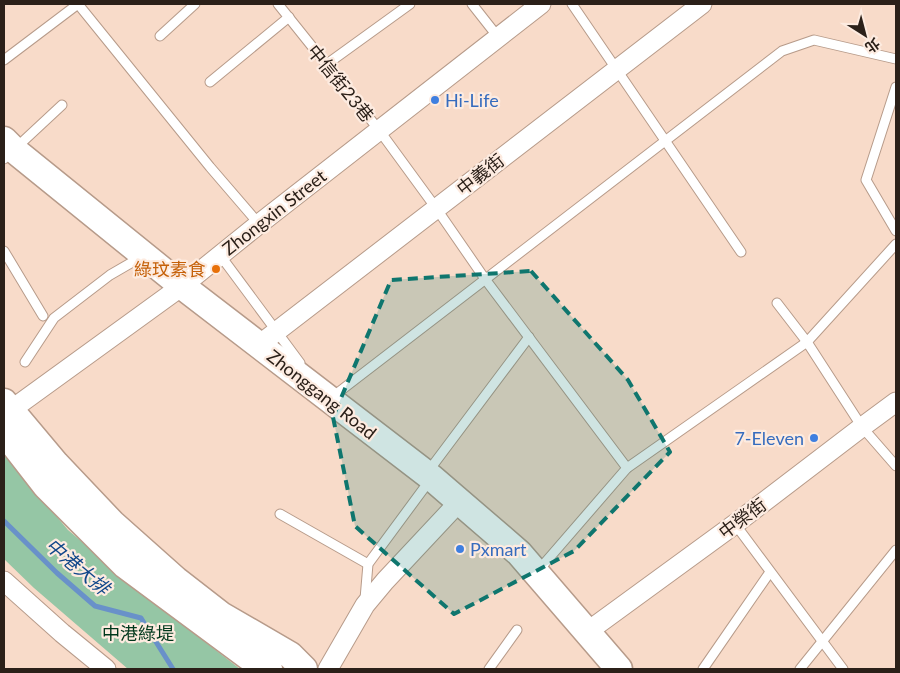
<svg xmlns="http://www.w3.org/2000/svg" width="900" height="673" font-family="Lato,'Noto Sans TC',sans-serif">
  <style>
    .green { fill: #95c6a5 }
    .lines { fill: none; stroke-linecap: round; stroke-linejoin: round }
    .stream { stroke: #6991c9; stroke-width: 5 }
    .lane-casing { stroke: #b79b8a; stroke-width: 11 }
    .street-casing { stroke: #b79b8a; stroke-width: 21 }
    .secondary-casing { stroke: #b79b8a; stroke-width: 29 }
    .lane { stroke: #fff; stroke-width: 9 }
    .street { stroke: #fff; stroke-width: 19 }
    .secondary { stroke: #fff; stroke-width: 26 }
    .marked { fill: #0f766e; fill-opacity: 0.2; stroke: #0f766e; stroke-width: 4; stroke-dasharray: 10 6; stroke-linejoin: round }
    .shop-dot { fill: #3f7fe0; stroke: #fdebe0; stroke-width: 2 }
    .food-dot { fill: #e8710a; stroke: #fdebe0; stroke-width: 2 }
    .labels { text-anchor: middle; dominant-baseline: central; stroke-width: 4.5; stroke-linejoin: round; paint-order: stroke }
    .street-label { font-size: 18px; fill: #2b2019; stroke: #fdebe0 }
    .shop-label { font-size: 18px; fill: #366cbe; stroke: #fdebe0; text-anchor: start }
    .food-label { font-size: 18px; fill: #c56008; stroke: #fdebe0; text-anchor: end }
    .park-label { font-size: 18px; fill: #00381c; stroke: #fdebe0 }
    .water-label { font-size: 19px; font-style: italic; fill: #11478a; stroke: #fdebe0 }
  </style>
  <rect width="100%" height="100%" fill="#f8dbc9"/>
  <polygon class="green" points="4,454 68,530 146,596 240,669 128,669 34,588 4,559"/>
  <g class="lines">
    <polyline class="stream" points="4,521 57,573 95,606 141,618 173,669"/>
    <g class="lane-casing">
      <g id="lane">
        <polyline points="78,4 210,167 259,224"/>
        <polyline points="278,4 379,130 436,208 485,279 627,468"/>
        <polyline points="472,4 498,37"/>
        <polyline points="572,4 741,252"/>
        <polyline points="160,36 195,4"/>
        <polyline points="4,60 78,4"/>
        <polyline points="327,64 410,4"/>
        <polyline points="210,82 289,17"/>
        <polyline points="896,87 866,180 896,231"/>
        <polyline points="4,159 62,105"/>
        <polyline points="4,251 43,316"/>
        <polyline points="220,255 300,363"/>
        <polyline points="777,303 807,342 862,427 896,466"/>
        <polyline points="25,362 54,318 110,275 141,257"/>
        <polyline points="331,398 782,51 814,40 896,59"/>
        <polyline points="427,473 529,337"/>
        <polyline points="280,514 368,564"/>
        <polyline points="735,524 843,669"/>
        <polyline points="537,572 627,468 807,342 896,244"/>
        <polyline points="365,599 368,564 430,480"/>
        <polyline points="489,669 517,630"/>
        <polyline points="703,669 770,572"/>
        <polyline points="800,669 896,550"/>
      </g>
    </g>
    <g class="street-casing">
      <g id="street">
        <polyline points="259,345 702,4"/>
        <polyline points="4,415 182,286 259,224 541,4"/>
        <polyline points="4,581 62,633 106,669"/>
        <polyline points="587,632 735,524 862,427 896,402"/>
        <polyline points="328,669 365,605 385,581 459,502"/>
      </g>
    </g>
    <g class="secondary-casing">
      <g id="secondary">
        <polyline points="4,140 14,150 182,286 432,478 519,553 619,669"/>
        <polyline points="4,402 56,464 112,523 176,580 221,615 290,655 304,669"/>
        <polyline points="4,432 46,486 125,565 249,657 269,669"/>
      </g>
    </g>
    <use href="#lane" class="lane"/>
    <use href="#street" class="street"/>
    <use href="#secondary" class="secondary"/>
  </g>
  <path class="marked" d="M 531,271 L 628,380 L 670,452 L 574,551 L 454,614 L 355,526 L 333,417 L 391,280 Z"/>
  <g class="shop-dot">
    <circle cx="435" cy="100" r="5"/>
    <circle cx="814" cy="438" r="5"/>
    <circle cx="460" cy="549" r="5"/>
  </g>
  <circle class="food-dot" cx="216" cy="269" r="5"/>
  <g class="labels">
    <g class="street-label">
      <text transform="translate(341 83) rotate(51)">中信街23巷</text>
      <text transform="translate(480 174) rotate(-38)">中義街</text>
      <text transform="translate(274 212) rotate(-38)">Zhongxin Street</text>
      <text transform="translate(322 394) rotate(38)">Zhonggang Road</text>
      <text transform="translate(742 518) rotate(-37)">中榮街</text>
    </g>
    <g class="shop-label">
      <text x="445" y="100">Hi-Life</text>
      <text x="804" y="438" text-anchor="end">7-Eleven</text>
      <text x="470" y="549">Pxmart</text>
    </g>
    <g class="food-label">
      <text x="206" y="269">綠玟素食</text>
    </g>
    <g class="park-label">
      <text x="138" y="633">中港綠堤</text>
    </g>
    <g class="water-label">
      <text transform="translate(78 566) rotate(40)">中港大排</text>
    </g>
  </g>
  <rect width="900" height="673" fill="none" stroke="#2b2019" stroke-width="10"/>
  <g transform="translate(865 35) rotate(144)" stroke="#fdebe0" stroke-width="4" paint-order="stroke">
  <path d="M0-4L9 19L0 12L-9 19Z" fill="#2b2019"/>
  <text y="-8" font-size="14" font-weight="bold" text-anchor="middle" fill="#2b2019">北</text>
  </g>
</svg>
